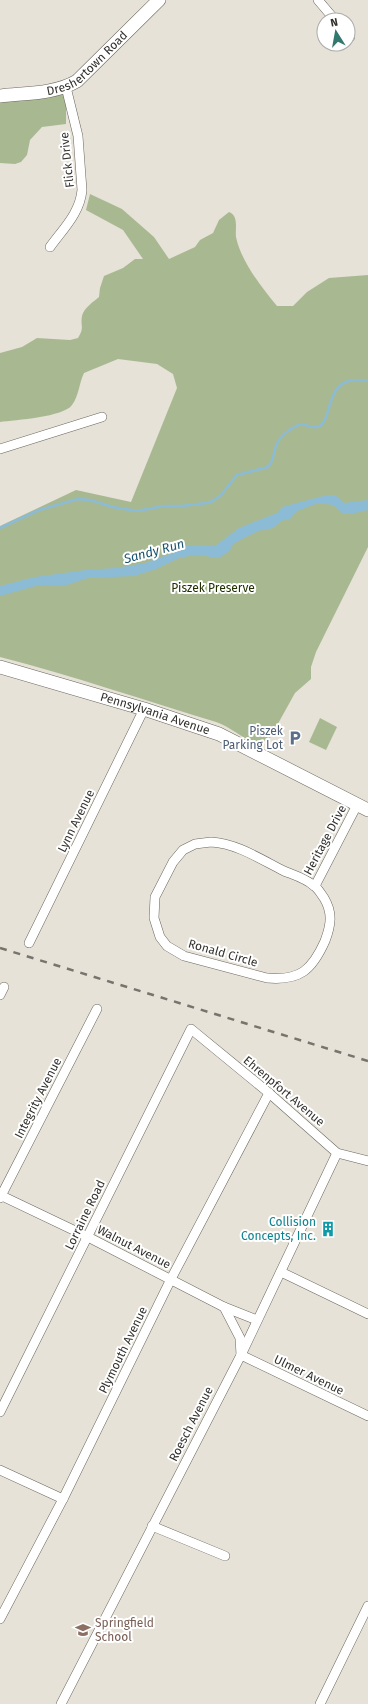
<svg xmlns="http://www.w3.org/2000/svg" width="368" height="1704" font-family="'Fira Sans',sans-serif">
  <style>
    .green { fill: #a8b992 }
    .water { fill: #8cbbd6 }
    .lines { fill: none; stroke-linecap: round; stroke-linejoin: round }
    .stream { stroke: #8cbbd6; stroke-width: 2.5 }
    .street-casing { stroke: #6a665d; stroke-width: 10 }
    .secondary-casing { stroke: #6a665d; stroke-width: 14 }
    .street { stroke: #fff; stroke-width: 9 }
    .secondary { stroke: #fff; stroke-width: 13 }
    .rail { stroke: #76746d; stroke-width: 2.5; stroke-dasharray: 7 7; stroke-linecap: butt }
    .labels { text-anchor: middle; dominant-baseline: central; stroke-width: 4; stroke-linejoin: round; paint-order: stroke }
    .street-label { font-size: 12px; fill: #32312d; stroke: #fff }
    .park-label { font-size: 12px; fill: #203000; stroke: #fff }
    .service-label { font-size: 12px; fill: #4e5e75; stroke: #fff; text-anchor: end }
    .culture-label { font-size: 12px; fill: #0d838f; stroke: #fff; text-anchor: end }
    .education-label { font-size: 12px; fill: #785e54; stroke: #fff; text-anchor: start }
    .water-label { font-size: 13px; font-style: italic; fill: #18526e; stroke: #fff }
  </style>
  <rect width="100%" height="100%" fill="#e6e2d7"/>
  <g class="green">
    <polygon points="62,92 66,98 66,124 42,127 30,140 27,155 21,162 15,164 0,163 0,100"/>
    <path d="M 90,194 L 122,209 L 154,237 L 169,259 L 195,247 L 200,240 L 213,233 L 219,220 L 229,212 C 239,216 235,228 236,237 C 241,261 261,287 277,306 L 293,306 L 307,292 L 329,278 L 368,275 L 368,547 L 316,652 L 311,667 L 311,679 L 295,693 L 270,738 L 268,737 L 263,743 C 247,744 232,727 216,722 C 144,700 73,676 0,657 L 0,526 L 76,490 L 131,502 L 177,388 L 173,374 L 157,364 L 118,359 L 84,373 C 79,383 79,396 72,405 C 64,417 15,420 0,422 L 0,353 L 22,347 L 37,338 L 70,340 L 78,338 C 85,327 80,326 82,316 C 84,308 93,302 99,297 L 100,288 L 104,276 L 123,268 L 135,259 L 143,259 L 123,230 L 86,210 Z"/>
    <polygon points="320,718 337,727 326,750 309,742"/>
  </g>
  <polygon class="water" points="327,495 335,495 344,503 368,500 368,510 350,514 342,513 333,505 318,503 297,511 290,519 281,521 273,528 258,531 246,537 233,544 230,550 221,557 215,558 202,555 194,555 179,558 156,569 134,576 88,578 66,585 39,585 0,596 0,586 35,577 86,570 116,568 145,563 178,551 187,546 215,546 239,528 277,513 282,507"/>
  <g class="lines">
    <path class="stream" d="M 0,528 L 39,510 L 78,499 L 90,500 L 113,507 L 137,511 L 164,506 L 182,506 L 206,503 L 213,501 L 221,495 L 237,475 L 268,467 C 274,461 273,454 276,446 C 279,437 292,426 302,424 C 306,425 312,428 317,427 C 336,422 320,372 368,381"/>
    <g class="street-casing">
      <g id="street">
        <polyline points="318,0 335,20"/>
        <polyline points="348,35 350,37"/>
        <path d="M 50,247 C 63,229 80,213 82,190 L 78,136 L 66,87"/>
        <polyline points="0,449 102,417"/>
        <path d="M 211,842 C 236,843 262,860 284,871 C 294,875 307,879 314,886 C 318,888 321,894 324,898 C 333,913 331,925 325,941 C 312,970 300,981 267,978 L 184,956 L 167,946 L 160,937 L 154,918 L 155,897 L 173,862 L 183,850 L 195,844 Z"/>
        <polyline points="315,886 357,805"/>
        <polyline points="29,943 144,709"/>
        <polyline points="0,995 4,987"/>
        <polyline points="0,1195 88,1237 224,1307 257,1320"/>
        <polyline points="0,1198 97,1009"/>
        <polyline points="281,1272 368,1314"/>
        <polyline points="224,1307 240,1338 241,1355 368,1416"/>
        <polyline points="0,1412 191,1029 269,1093 337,1153 368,1161"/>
        <polyline points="0,1470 63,1499"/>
        <polyline points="152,1526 225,1556"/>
        <polyline points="0,1619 63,1499 171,1279 269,1093"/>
        <polyline points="61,1704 241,1355 337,1153"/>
        <polyline points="320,1704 368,1606"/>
      </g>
    </g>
    <g class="secondary-casing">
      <g id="secondary">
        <path id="s1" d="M 0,96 C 25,93 55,94 77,81 L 159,0"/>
        <path id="s2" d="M 0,667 L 144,709 L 219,734 L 368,810"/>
      </g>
    </g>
    <use href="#street" class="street"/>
    <use href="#secondary" class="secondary"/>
    <polyline class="rail" points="0,948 368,1061"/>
  </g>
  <defs>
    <g id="parking-bare" transform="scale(1.2)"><path d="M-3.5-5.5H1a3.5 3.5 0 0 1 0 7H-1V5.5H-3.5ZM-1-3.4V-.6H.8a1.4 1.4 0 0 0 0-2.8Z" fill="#5c6f8a" stroke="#fff" stroke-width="2.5" paint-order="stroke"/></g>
    <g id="building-bare" transform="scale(1.2)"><path d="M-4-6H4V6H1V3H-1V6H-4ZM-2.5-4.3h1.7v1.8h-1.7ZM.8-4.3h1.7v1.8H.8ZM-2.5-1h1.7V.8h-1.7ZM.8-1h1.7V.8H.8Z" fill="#0f9aa8" stroke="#fff" stroke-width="2.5" paint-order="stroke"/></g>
    <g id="school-bare" transform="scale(1.2)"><path d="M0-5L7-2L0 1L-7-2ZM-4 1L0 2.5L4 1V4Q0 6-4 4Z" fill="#8d6e63" stroke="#fff" stroke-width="2.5" paint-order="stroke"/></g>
  </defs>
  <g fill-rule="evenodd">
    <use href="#parking-bare" x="295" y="738"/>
    <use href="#building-bare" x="328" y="1229"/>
    <use href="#school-bare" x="83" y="1630"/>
  </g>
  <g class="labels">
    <g class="street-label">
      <text stroke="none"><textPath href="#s1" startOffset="97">Dreshertown Road</textPath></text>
      <text transform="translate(67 160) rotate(-96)">Flick Drive</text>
      <text stroke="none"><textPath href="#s2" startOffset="162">Pennsylvania Avenue</textPath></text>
      <text transform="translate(76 821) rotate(-64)">Lynn Avenue</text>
      <text transform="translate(325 840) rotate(-62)">Heritage Drive</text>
      <text transform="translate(223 953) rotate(16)">Ronald Circle</text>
      <text transform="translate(284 1091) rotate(40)">Ehrenpfort Avenue</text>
      <text transform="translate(38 1098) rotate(-63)">Integrity Avenue</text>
      <text transform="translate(85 1215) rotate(-64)">Lorraine Road</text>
      <text transform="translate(134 1247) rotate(27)">Walnut Avenue</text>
      <text transform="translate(123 1350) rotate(-64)">Plymouth Avenue</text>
      <text transform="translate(309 1375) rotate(26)">Ulmer Avenue</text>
      <text transform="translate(191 1424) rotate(-63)">Roesch Avenue</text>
    </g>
    <g class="park-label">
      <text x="213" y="588">Piszek Preserve</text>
    </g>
    <g class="service-label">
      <text x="283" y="731">Piszek<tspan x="283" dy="14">Parking Lot</tspan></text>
    </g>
    <g class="culture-label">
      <text x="316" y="1222">Collision<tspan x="316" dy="14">Concepts, Inc.</tspan></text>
    </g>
    <g class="education-label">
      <text x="95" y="1623">Springfield<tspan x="95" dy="14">School</tspan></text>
    </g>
    <g class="water-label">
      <text transform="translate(154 551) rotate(-15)">Sandy Run</text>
    </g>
  </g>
  <g transform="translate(336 32) rotate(349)"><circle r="19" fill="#ffffff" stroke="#adadab"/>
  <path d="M0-3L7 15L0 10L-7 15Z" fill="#33786c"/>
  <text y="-6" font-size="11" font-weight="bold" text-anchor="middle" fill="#32312d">N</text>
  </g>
</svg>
